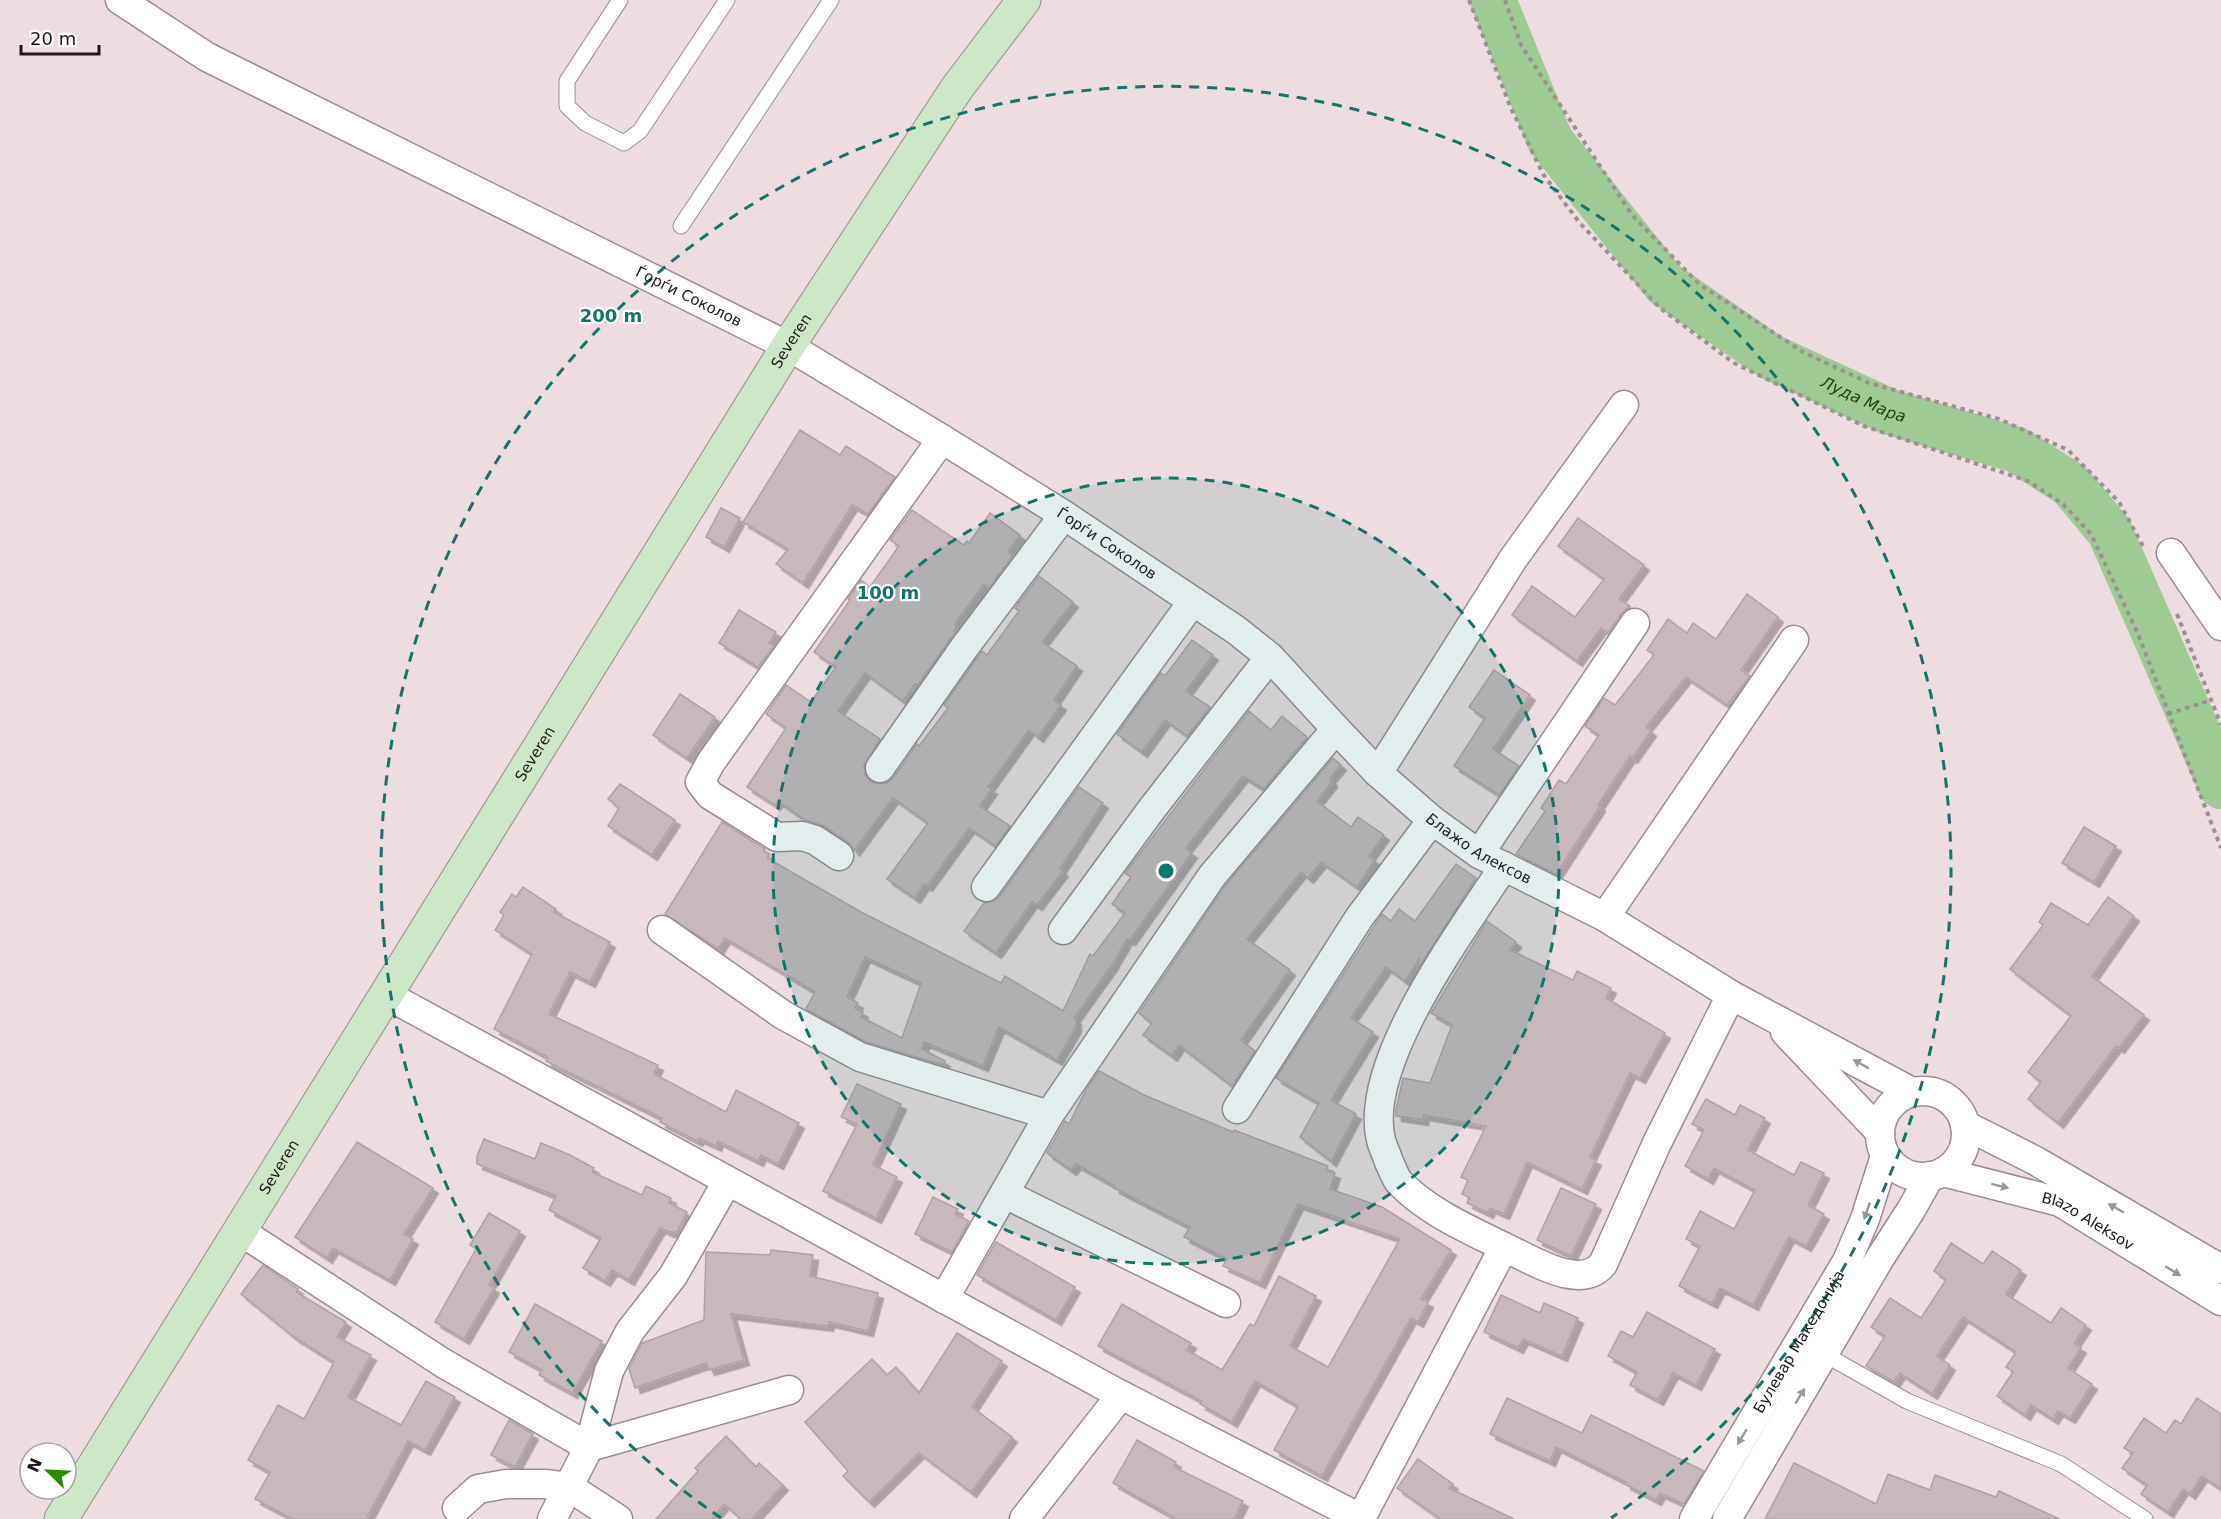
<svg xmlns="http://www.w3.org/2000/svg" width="2221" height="1519" font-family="'DejaVu Sans',sans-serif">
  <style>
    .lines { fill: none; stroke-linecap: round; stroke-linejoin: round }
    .river { stroke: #9ecb94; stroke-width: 46 }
    .building { fill: #c7b8bb; stroke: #b1a1a5; stroke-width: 1.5; fill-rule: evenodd; filter: url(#shadow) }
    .lane-casing { stroke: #9c8d90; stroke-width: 17 }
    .street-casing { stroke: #9c8d90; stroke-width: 31 }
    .secondary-casing { stroke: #9c8d90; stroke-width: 35 }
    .path { stroke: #9e9194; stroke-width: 4; stroke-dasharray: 4.5 4.5; stroke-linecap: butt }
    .lane { stroke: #fff; stroke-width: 15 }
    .street { stroke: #fff; stroke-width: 28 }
    .secondary { stroke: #cee7c8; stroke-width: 33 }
    .oneway { fill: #9a9898 }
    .ring { fill: none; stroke: #0f766e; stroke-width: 3; stroke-dasharray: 10 8 }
    .labels { text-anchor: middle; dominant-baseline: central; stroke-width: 4.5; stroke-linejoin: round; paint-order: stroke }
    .street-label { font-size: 15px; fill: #1f191b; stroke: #fff }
    .water-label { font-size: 16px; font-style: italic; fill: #1b4610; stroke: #fff }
    .centre { fill: #0f766e; stroke: #fff; stroke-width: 3 }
    .ring-label { font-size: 18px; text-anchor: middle; font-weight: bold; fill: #0f766e; stroke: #fff; stroke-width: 4.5; stroke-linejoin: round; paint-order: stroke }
  </style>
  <defs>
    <filter id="shadow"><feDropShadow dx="5.5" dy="5.5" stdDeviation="0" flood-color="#0004"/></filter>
  </defs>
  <rect width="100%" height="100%" fill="#eddce0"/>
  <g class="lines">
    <path class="river" id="s1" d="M 1493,0 L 1550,140 L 1665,284 L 1771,357 L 1890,412 L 2017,450 L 2071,485 L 2110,532 L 2221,786"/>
  </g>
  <g class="building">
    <polygon points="800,430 840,455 846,446 895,477 868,514 852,505 803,583 776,564 788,549 743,522"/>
    <polygon points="721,508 740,518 724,547 706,537"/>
    <polygon points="912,510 964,545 967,541 969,543 990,513 1020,535 1008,552 1013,555 989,588 984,584 955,624 957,626 954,631 955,632 918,685 915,684 903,701 865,673 838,711 880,739 864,766 865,774 870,781 879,784 887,783 894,777 917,744 919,746 948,708 944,705 977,658 982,651 987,655 1019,611 1015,608 1039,576 1073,602 1042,642 1077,666 1054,700 1061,705 1038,737 1029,730 988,787 992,789 980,806 1010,826 996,846 969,828 927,886 924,884 915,898 887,879 928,823 893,798 854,851 848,842 824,826 805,820 778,801 775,805 747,787 786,728 766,714 786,685 811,702 836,667 814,652 850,600 848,599 861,580 870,587 899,546 890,540"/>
    <polygon points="1578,518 1644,565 1619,599 1630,606 1621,614 1608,633 1601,628 1577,661 1512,615 1532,586 1575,617 1604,579 1558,546"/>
    <polygon points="1747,594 1778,617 1741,670 1750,676 1727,705 1686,677 1646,727 1651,731 1632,758 1630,756 1598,805 1600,806 1556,874 1516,854 1545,811 1541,808 1559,780 1566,784 1599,735 1585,726 1604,698 1615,705 1654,655 1647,650 1668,619 1687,633 1693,623 1716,639"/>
    <polygon points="739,610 776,632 769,643 774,646 758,667 719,643"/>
    <polygon points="1192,640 1213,655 1186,691 1210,707 1187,736 1165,720 1142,752 1117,734 1161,673 1165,676"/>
    <polygon points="1494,670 1530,695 1493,749 1519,766 1499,795 1454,766 1485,718 1469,707"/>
    <polygon points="680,694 715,717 687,758 653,735"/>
    <path d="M 1249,711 L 1271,730 L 1282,716 L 1307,737 L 1264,789 L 1243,776 L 1186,848 L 1192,853 L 1130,940 L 1127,939 L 1112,965 L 1074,1018 L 1076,1019 L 1076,1027 L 1057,1060 L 999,1027 L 983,1066 L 924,1042 L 922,1049 L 945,1061 L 943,1065 L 866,1042 L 806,1009 L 815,992 L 725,938 L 718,949 L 665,914 L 722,822 L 765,849 L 763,851 L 769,855 L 767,858 L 861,912 L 1001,983 L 1005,976 L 1063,1011 L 1090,954 L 1093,956 L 1125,913 L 1112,904 L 1131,877 L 1125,873 ZM 865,957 L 921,983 L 902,1038 L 861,1017 L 863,1012 L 855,1008 L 858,1003 L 847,997 Z"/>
    <polygon points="1333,758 1341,765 1330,778 1332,782 1317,801 1351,827 1358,817 1384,835 1369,856 1375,860 1357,887 1321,862 1308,878 1301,872 1247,939 1290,970 1241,1040 1255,1051 1232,1086 1179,1045 1172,1056 1143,1035 1152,1023 1139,1013 1225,886"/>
    <polygon points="620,784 675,820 652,855 608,826 619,808 608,799"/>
    <polygon points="1079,787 1103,803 1060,869 1063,871 1037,905 1032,902 996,953 964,931 984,903 992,902 999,897"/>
    <polygon points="2084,827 2116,846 2094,882 2062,863"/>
    <polygon points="1456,864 1476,878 1417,970 1420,958 1405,981 1386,967 1351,1018 1373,1032 1331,1100 1356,1114 1331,1161 1300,1137 1319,1103 1276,1078 1382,914 1391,921 1399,909 1415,921"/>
    <polygon points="523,887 556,909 554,912 610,942 590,982 570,972 549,1014 658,1065 654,1074 726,1112 736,1090 799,1123 778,1164 761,1155 758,1161 718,1141 716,1146 699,1138 697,1141 660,1122 662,1118 546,1061 548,1057 494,1029 532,954 495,930 504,915 500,912 512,894 516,897"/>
    <polygon points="2108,897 2134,916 2092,976 2144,1015 2119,1048 2116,1046 2058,1123 2028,1099 2041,1082 2028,1072 2071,1016 2010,969 2043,925 2039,922 2051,903 2088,925"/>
    <polygon points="1487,921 1516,942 1510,950 1573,980 1577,971 1611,988 1606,998 1665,1033 1640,1078 1630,1073 1590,1157 1596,1160 1582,1189 1527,1162 1504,1214 1490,1208 1488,1213 1467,1203 1470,1198 1462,1194 1468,1180 1461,1177 1486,1126 1424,1115 1423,1120 1396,1116 1396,1110 1403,1078 1430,1083 1452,1025 1431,1013"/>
    <polygon points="1099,1071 1144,1095 1233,1132 1234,1130 1328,1166 1326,1170 1335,1173 1330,1189 1382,1207 1451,1250 1421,1299 1428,1302 1418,1322 1411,1318 1322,1476 1274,1450 1298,1406 1255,1381 1232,1422 1200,1404 1202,1401 1098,1346 1122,1304 1191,1343 1187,1350 1222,1370 1250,1324 1254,1326 1279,1276 1316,1296 1290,1346 1328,1367 1400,1239 1298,1204 1260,1283 1223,1266 1227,1259 1184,1237 1190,1227 1114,1188 1115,1186 1076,1164 1071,1170 1047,1153 1065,1121 1069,1124 1086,1090"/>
    <polygon points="857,1084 901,1104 873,1165 897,1177 876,1218 823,1191 857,1124 841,1117"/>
    <polygon points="1706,1099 1735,1115 1740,1105 1765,1118 1748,1150 1794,1175 1801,1162 1824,1173 1808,1205 1824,1214 1806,1246 1789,1237 1753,1305 1720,1288 1712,1303 1679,1286 1700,1246 1686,1239 1700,1211 1734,1229 1755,1190 1714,1168 1708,1179 1685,1166 1704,1130 1692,1124"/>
    <polygon points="484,1139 535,1159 541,1143 570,1155 594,1168 592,1172 642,1195 646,1186 671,1198 669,1203 687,1212 677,1232 669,1232 660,1228 629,1280 612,1270 605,1281 583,1268 601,1238 549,1210 556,1196 477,1164 477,1156"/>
    <polygon points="357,1142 433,1188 404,1234 413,1239 390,1280 333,1248 327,1258 295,1237"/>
    <polygon points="1561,1188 1596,1204 1571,1256 1537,1240"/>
    <polygon points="933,1197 958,1209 955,1214 969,1221 952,1252 915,1234"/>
    <polygon points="489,1213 520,1231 489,1285 494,1288 464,1339 435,1322 476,1249 470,1245"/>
    <polygon points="996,1242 1075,1287 1056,1320 977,1275"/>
    <polygon points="1951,1243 1983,1264 1992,1251 2021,1270 2006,1294 2051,1323 2061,1308 2086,1325 2074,1343 2081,1348 2068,1368 2092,1384 2070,1418 2058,1411 2053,1419 2031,1405 2025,1415 1997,1396 2013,1372 2006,1367 2016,1352 1963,1317 1937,1356 1950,1365 1932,1394 1900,1373 1894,1382 1866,1366 1885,1336 1871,1327 1890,1298 1921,1318 1946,1280 1934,1271"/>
    <polygon points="771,1250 813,1255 810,1276 878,1293 868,1331 829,1322 828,1326 731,1314 744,1360 709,1370 706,1363 635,1388 629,1369 642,1343 704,1320 706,1252 770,1255"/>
    <polygon points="263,1265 298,1289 296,1292 346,1322 337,1337 371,1355 348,1397 401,1425 426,1381 455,1397 425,1450 408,1441 366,1519 293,1519 255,1499 270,1472 248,1460 278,1405 304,1419 334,1362 294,1337 241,1294"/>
    <polygon points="1501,1295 1540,1313 1544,1303 1578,1318 1562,1356 1523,1339 1518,1348 1484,1332"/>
    <polygon points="535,1304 602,1341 572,1393 539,1375 542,1370 509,1352"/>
    <polygon points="1647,1312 1715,1349 1696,1385 1673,1373 1658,1400 1630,1385 1637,1372 1608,1356 1621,1331 1633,1337"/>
    <polygon points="957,1333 1002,1361 972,1407 1012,1437 971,1492 919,1453 869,1502 843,1476 848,1471 805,1422 872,1359 887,1375 896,1367 919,1393"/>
    <polygon points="1507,1398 1582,1433 1591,1415 1704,1471 1684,1504 1660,1493 1656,1500 1625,1484 1626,1482 1556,1447 1550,1461 1490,1434"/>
    <polygon points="2197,1398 2221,1414 2221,1489 2202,1476 2190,1494 2183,1489 2168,1512 2141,1494 2147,1485 2122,1468 2133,1453 2124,1448 2144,1418 2166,1433 2175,1420 2181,1424"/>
    <polygon points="509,1420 533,1434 515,1467 491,1455"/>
    <polygon points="726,1436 756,1467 759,1463 783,1485 752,1519 741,1519 724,1504 711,1519 656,1519 698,1471 695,1468"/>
    <polygon points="1137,1440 1176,1462 1174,1467 1243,1501 1234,1519 1177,1519 1113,1483"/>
    <polygon points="1418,1459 1453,1484 1449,1488 1514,1519 1441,1519 1397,1488"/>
    <polygon points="1794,1463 1876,1504 1888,1474 1930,1490 1935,1475 1996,1497 1999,1491 2059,1519 1765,1519"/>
  </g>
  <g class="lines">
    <g class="lane-casing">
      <g id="lane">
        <polyline points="620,0 567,81 567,106 585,123 624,143 640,131 727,0"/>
        <polyline points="681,226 831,0"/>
        <polyline points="1824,1354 1907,1401 2061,1464 2145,1519"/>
      </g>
    </g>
    <g class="street-casing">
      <g id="street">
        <path id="s2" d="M 120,0 L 207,57 L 788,346 L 942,439 L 1064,515 L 1236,630 L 1270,657 L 1336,729 L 1378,773 L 1432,820 L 1479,854 L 1605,917 L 1731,995 L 1912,1092"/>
        <polyline points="2171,553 2221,626"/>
        <polyline points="880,768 964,648 1064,515"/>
        <polyline points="1378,773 1513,559 1624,405"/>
        <polyline points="1479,854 1635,623"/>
        <polyline points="839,856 815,840 802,836 777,837 710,795 700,782 711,762 942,439"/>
        <path d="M 1504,866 C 1463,930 1362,1063 1381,1140 C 1383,1148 1387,1155 1389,1162 C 1392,1168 1395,1177 1399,1182 C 1428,1212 1468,1229 1504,1247"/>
        <polyline points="986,887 1193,601"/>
        <polyline points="1605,917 1794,640"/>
        <polyline points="662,930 783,1015 860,1057 1049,1115"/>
        <polyline points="1063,930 1151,810 1270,657"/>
        <polyline points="385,994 1121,1395 1362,1519"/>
        <polyline points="1785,1032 1880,1132"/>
        <circle cx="1923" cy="1134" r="43"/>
        <polyline points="1237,1109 1359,918 1432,820"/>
        <polyline points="1965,1125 2036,1161 2221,1269"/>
        <path id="s3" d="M 1943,1172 L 2060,1202 L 2221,1301"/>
        <polyline points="1005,1194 1226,1303"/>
        <polyline points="240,1231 443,1363 589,1447 789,1390"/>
        <polyline points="944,1299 1049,1115 1212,876 1336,729"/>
        <polyline points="457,1508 478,1489 506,1484 545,1484 569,1487 618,1519"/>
        <path d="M 1361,1518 L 1504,1247 C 1531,1259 1580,1292 1603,1264 L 1657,1143 L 1731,995"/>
        <polyline points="552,1519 589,1447 609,1371 630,1331 673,1276 727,1182"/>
        <polyline points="1024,1519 1121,1395"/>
        <path id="s4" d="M 1694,1519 L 1847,1261 L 1865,1219 L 1885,1156"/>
        <polyline points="1727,1519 1880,1258 1911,1210 1930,1176"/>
      </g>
    </g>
    <g class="secondary-casing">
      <g id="secondary">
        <path id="s5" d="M 61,1519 L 788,346 L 957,88 L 1024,0"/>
      </g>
    </g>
    <g class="path">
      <polyline points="1469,0 1510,106 1543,174 1579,222 1660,308 1734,363 1864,426 2028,481 2063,504 2091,534 2138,634 2221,848"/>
      <polyline points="1505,0 1521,45 1632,215 1699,284 1803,352 1869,383 1999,419 2068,450 2119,502 2144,548"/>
      <polyline points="2177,614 2221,725"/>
      <polyline points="2168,714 2211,700"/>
    </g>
    <use href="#lane" class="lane"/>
    <use href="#street" class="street"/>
    <use href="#secondary" class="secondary"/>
  </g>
  <defs><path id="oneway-solid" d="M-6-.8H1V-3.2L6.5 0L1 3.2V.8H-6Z" transform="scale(1.5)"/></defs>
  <g class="oneway">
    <use href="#oneway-solid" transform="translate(1861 1064) rotate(-151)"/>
    <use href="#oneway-solid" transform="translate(2000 1186) rotate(14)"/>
    <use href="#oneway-solid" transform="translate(2116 1208) rotate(-150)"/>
    <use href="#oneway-solid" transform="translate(1867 1211) rotate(109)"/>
    <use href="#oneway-solid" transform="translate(2173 1271) rotate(32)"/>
    <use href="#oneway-solid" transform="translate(1800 1396) rotate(-59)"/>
    <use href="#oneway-solid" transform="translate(1742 1437) rotate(121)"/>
  </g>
  <circle cx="1166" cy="871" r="393" fill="#0f766e" fill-opacity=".12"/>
  <g class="ring">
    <circle cx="1166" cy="871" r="393"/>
    <path d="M721 1518A785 785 0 1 1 1611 1518"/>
  </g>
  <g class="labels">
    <g class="street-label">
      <text stroke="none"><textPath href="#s2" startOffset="642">Ѓорѓи Соколов</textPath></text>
      <text stroke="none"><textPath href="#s5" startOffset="1386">Severen</textPath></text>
      <text stroke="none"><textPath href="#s2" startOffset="1128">Ѓорѓи Соколов</textPath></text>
      <text stroke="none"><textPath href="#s5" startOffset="900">Severen</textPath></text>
      <text stroke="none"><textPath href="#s2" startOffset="1612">Блажо Алексов</textPath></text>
      <text stroke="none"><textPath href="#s5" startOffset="414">Severen</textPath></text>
      <text stroke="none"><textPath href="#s3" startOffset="154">Blazo Aleksov</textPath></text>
      <text stroke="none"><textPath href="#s4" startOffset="206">Булевар Македонија</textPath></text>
    </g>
    <g class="water-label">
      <text stroke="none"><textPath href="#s1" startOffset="566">Луда Мара</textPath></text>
    </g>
  </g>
  <circle cx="1166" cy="871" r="9" class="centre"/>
  <g class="ring-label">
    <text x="611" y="322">200 m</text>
    <text x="888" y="599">100 m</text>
  </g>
  <g transform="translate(48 1471) rotate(294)"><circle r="28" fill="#ffffff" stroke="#a5a3a4" stroke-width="1.5"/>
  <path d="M0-4.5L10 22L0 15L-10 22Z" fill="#298b00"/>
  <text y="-9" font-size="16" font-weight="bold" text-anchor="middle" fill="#1f191b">N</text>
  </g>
  <path d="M21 45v9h78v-9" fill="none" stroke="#1f191b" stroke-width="3"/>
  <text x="30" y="45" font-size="18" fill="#1f191b" stroke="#ffffff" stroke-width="4.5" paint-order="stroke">20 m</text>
</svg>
